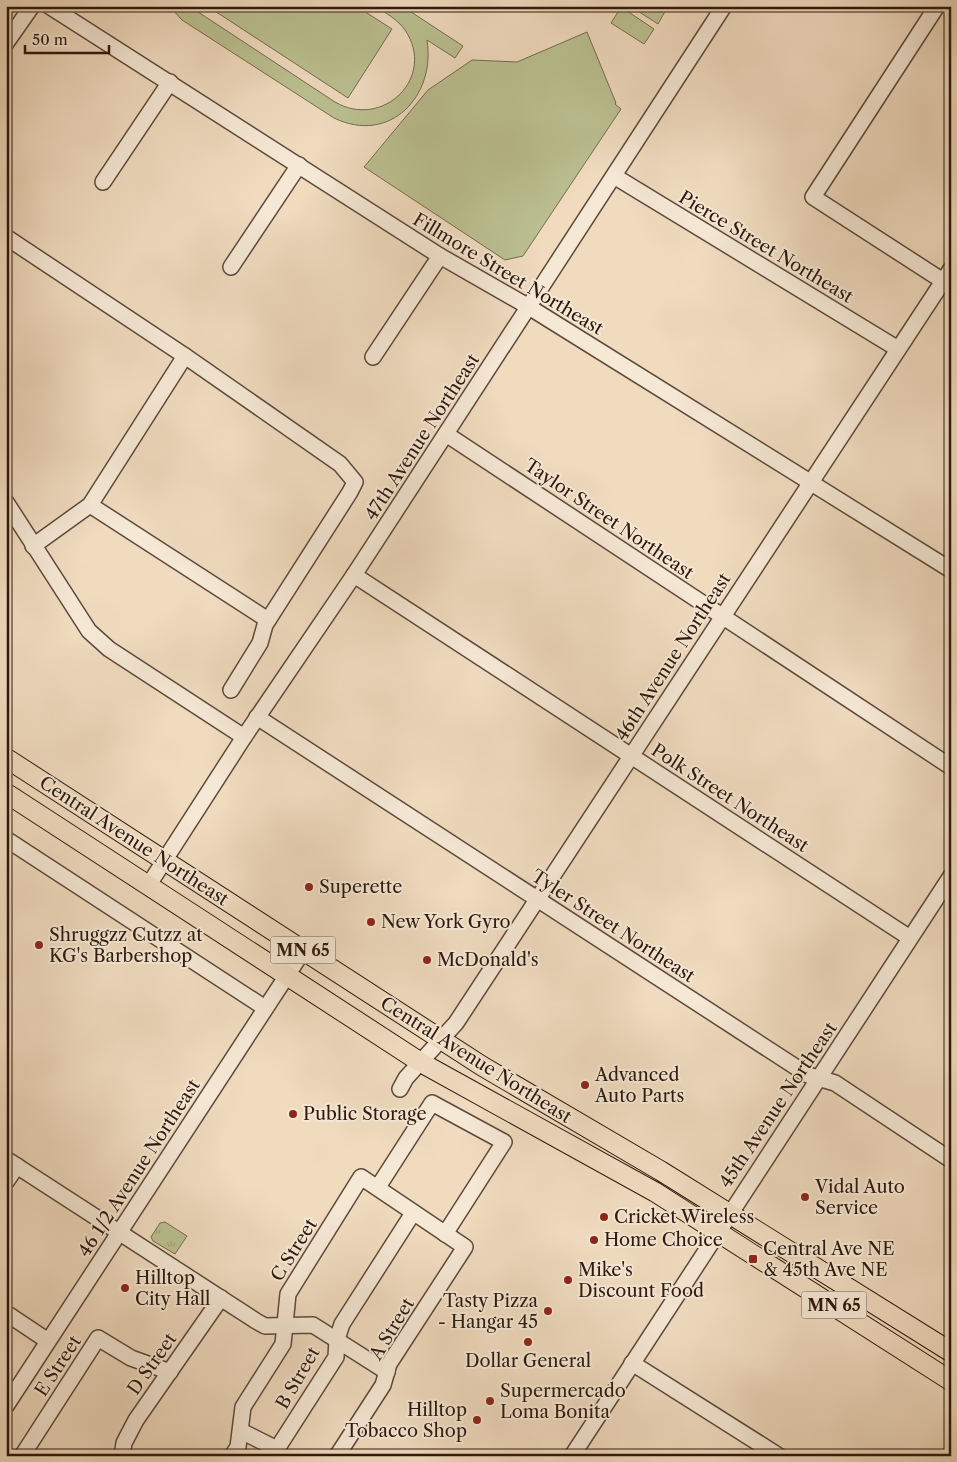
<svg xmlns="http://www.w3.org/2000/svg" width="957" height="1462" font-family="'Libre Caslon Text',serif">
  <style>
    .park { fill: url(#park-tufts); stroke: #746c4f }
    .garden { fill: #bbc091; stroke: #746c4f }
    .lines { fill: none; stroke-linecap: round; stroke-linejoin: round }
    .minor-casing { stroke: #5e493a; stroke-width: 18 }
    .major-casing { stroke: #2e180d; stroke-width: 21 }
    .minor { stroke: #f5e8d5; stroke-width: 15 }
    .major { stroke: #f0dbbf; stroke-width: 19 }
    .poi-dot { fill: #8f2418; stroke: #f5e8d5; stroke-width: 2 }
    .labels { text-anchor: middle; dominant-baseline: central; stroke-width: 4; stroke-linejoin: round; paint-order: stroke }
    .shield { fill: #f5e8d5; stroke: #6a5649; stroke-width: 1 }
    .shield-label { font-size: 16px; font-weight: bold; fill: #2e180d }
    .street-label { font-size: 18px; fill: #2e180d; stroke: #f5e8d5 }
    .poi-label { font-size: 18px; fill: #2e180d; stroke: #f5e8d5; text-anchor: start }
  </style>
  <defs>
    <pattern id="park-tufts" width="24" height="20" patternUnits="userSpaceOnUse" patternTransform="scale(1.25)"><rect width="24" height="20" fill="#bbc091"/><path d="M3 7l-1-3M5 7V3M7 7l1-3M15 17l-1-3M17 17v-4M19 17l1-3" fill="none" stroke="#a1a47c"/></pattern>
  </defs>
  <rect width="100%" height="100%" fill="#f0dbbf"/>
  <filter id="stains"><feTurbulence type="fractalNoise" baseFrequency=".004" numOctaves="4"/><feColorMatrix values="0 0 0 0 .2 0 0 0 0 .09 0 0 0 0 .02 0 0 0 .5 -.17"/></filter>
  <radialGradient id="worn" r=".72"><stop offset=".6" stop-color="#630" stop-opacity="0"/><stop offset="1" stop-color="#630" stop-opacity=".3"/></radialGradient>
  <polygon class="park" points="165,1222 187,1236 175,1254 153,1241 151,1237 160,1223"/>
  <g class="garden">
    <path d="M 169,6 L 189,6 L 335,102 C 383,130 437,77 405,30 C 398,20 386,13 375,6 L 402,6 L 463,46 L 455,58 L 427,40 C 436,96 390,145 334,118 L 182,20 Z"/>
    <polygon points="207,6 356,6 392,29 348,98"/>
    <polygon points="630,6 664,6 667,8 658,24"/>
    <polygon points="621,7 654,29 644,44 611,23"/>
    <polygon points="587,32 616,103 615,104 621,109 523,256 505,260 364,167 428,90 472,60 517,62"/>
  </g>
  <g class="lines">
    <g class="minor-casing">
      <g id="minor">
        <polyline points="49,6 440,256 529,307 951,570"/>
        <polyline points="937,6 813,197 943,281"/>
        <polyline points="6,43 32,6"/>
        <polyline points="614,176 898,349"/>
        <polyline points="103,182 170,82"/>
        <polyline points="6,237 185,356 340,464 355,482 350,492 265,625 260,643 231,690"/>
        <polyline points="231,267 299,165"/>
        <polyline points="373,357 440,256"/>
        <polyline points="446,434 951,767"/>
        <polyline points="6,502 89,631 109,649 244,737"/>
        <polyline points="90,505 268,620"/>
        <polyline points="33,546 90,505 185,356"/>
        <polyline points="354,575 910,938"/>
        <polyline points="257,717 808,1075 835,1083 951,1160"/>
        <polyline points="6,839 265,1008"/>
        <polyline points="148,886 244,737 354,575 724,6"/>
        <polyline points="400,1089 406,1078 456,1023 951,269"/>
        <polyline points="6,1159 256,1321 265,1326 313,1325 387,1372"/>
        <polyline points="6,1182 17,1166"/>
        <polyline points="378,1187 432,1103 504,1142 445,1234"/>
        <polyline points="6,1313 48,1341"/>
        <polyline points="632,1363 779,1456"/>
        <polyline points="6,1406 303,951"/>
        <polyline points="241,1431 277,1449 336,1357 337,1339 342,1324 413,1213"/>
        <polyline points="22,1456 98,1338 131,1358 170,1372"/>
        <polyline points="122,1456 124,1443 136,1420 221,1298"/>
        <polyline points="232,1456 238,1447 243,1407 283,1344 288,1294 361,1177 465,1247 389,1364 383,1385 337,1456"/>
        <polyline points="572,1456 951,876"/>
      </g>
    </g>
    <g class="major-casing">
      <g id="major">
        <polyline points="6,758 482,1066 661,1171 951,1352"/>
        <polyline points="6,793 420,1062 655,1192 951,1381"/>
      </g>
    </g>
    <use href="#minor" class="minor"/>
    <use href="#major" class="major"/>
  </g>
  <g class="poi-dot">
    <circle cx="309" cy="887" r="5"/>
    <circle cx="371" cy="922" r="5"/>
    <circle cx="39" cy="945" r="5"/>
    <circle cx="427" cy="960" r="5"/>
    <circle cx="585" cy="1085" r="5"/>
    <circle cx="293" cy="1114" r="5"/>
    <circle cx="805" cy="1197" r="5"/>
    <circle cx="604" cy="1217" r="5"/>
    <circle cx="594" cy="1240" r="5"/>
    <rect x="748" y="1254" width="10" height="10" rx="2.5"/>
    <circle cx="568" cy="1280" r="5"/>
    <circle cx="125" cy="1288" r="5"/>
    <circle cx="548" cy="1311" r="5"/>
    <circle cx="528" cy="1342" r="5"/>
    <circle cx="490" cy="1401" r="5"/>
    <circle cx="477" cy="1420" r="5"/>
  </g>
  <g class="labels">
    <g class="shield">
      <rect x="270.5" y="936.5" width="65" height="27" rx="4"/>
      <rect x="801.5" y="1291.5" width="65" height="27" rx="4"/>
    </g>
    <g class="shield-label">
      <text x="303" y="950">MN 65</text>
      <text x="834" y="1305">MN 65</text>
    </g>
    <g class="street-label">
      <text transform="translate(766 247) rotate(31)">Pierce Street Northeast</text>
      <text transform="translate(508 274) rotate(31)">Fillmore Street Northeast</text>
      <text transform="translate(422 437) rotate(-57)">47th Avenue Northeast</text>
      <text transform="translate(609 519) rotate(34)">Taylor Street Northeast</text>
      <text transform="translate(673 657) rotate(-57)">46th Avenue Northeast</text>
      <text transform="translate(730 798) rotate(33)">Polk Street Northeast</text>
      <text transform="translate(134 841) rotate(33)">Central Avenue Northeast</text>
      <text transform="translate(613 926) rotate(33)">Tyler Street Northeast</text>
      <text transform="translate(476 1060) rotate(32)">Central Avenue Northeast</text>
      <text transform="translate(778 1105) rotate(-56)">45th Avenue Northeast</text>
      <text transform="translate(139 1168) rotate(-57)">46 1/2 Avenue Northeast</text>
      <text transform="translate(294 1250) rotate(-58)">C Street</text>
      <text transform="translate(392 1329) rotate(-59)">A Street</text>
      <text transform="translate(152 1364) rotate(-55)">D Street</text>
      <text transform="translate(58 1366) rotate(-57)">E Street</text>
      <text transform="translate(298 1378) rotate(-60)">B Street</text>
    </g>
    <g class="poi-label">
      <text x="319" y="887">Superette</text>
      <text x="381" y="922">New York Gyro</text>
      <text x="49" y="935">Shruggzz Cutzz at<tspan x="49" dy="21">KG's Barbershop</tspan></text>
      <text x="437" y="960">McDonald's</text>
      <text x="595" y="1075">Advanced<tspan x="595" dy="21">Auto Parts</tspan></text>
      <text x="303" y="1114">Public Storage</text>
      <text x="815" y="1187">Vidal Auto<tspan x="815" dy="21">Service</tspan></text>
      <text x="614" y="1217">Cricket Wireless</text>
      <text x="604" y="1240">Home Choice</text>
      <text x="763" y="1249">Central Ave NE<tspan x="763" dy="21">&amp; 45th Ave NE</tspan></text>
      <text x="578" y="1270">Mike's<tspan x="578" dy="21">Discount Food</tspan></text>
      <text x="135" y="1278">Hilltop<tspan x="135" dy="21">City Hall</tspan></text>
      <text x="538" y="1301" text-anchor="end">Tasty Pizza<tspan x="538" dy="21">- Hangar 45</tspan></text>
      <text x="528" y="1361" text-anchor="middle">Dollar General</text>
      <text x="500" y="1391">Supermercado<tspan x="500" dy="21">Loma Bonita</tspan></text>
      <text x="467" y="1410" text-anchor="end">Hilltop<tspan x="467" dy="21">Tobacco Shop</tspan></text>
    </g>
  </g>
  <rect width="957" height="1462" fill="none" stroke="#f0dbbf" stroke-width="25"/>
  <rect x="8" y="8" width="942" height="1447" fill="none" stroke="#2e180d" stroke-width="2.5"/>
  <rect x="12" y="12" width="932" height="1437" fill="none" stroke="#2e180d"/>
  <path d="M25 45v8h84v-8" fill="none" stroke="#2e180d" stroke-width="2.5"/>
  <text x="32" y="45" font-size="15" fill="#2e180d" stroke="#f5e8d5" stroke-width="4" paint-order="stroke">50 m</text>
  <rect width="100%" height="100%" filter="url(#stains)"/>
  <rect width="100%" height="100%" fill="url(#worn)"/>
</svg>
